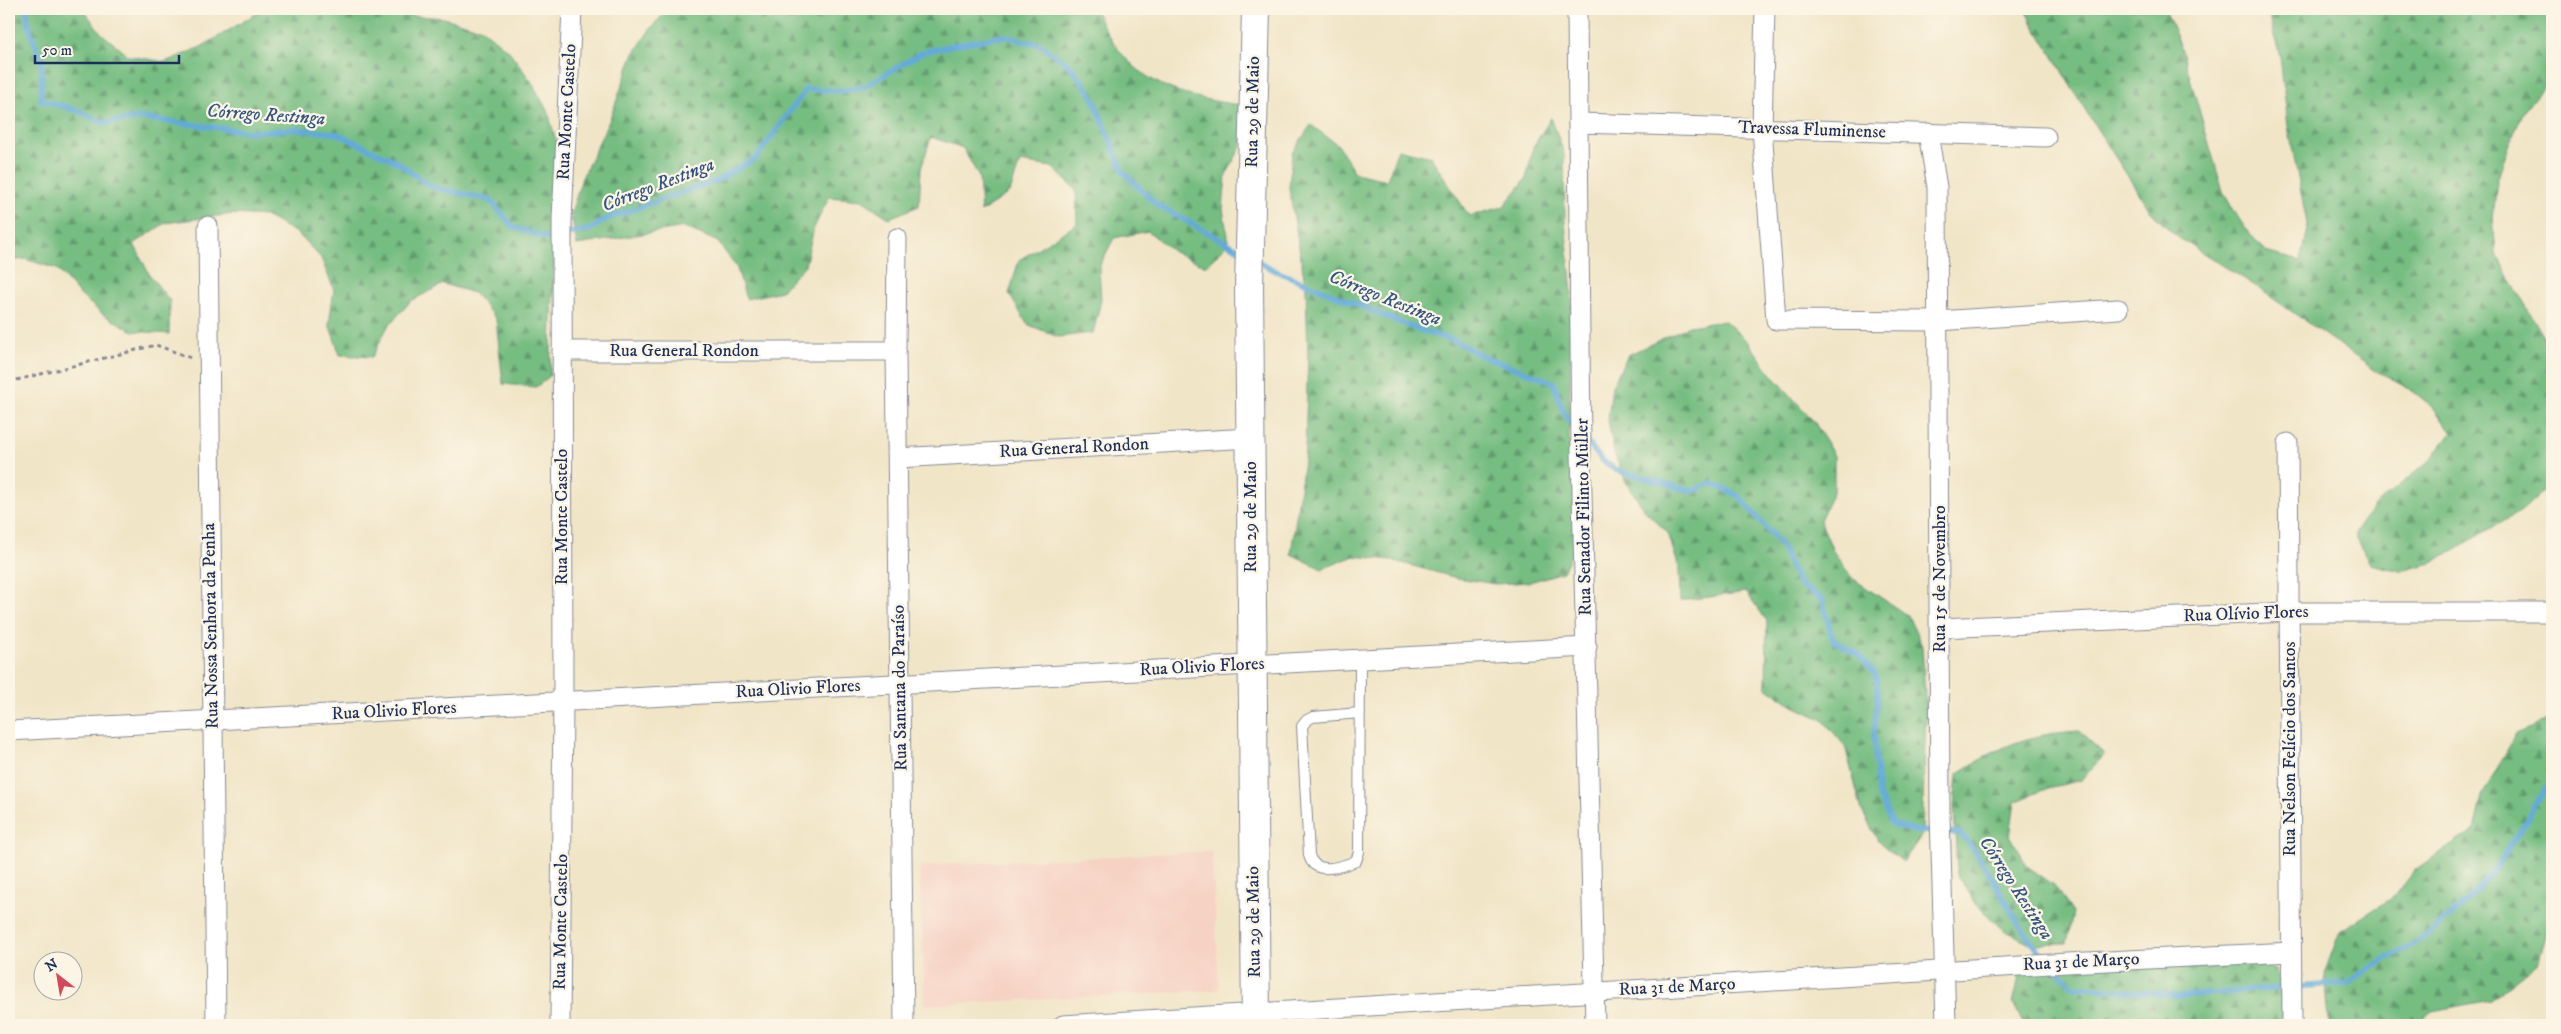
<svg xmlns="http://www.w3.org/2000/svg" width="2561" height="1034" font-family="'IM FELL DW Pica',serif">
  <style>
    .built { fill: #f6d2c4 }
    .forest { fill: url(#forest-firs); stroke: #487670 }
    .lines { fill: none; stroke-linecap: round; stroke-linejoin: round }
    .stream { stroke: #64aadb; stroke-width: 5.5 }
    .lane-casing { stroke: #868a92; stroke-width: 12 }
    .street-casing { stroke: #868a92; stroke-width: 21 }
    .secondary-casing { stroke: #868a92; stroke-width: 30 }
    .path { stroke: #868a92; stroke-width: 3; stroke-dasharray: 4 4; stroke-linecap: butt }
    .lane { stroke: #fff; stroke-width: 10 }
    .street { stroke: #fff; stroke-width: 19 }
    .secondary { stroke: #fff; stroke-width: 28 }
    .labels { text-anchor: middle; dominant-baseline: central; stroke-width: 4.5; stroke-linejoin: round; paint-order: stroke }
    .street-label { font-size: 18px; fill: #1b2f5e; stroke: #fcf5e5 }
    .water-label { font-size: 19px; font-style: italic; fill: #315484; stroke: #fcf5e5 }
  </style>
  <defs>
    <pattern id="forest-firs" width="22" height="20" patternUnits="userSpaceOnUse" patternTransform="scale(1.25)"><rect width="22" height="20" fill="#76bd81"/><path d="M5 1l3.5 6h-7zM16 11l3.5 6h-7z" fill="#609a6d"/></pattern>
  </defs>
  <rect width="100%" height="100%" fill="#fcf5e5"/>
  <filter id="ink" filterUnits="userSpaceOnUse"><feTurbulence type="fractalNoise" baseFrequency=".02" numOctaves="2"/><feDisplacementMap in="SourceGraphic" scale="10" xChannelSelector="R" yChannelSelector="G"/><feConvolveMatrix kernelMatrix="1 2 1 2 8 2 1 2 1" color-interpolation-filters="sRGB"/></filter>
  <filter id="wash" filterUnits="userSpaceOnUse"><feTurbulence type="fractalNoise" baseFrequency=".0096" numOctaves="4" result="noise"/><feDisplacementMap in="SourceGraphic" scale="20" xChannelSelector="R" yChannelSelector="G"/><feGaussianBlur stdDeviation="1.12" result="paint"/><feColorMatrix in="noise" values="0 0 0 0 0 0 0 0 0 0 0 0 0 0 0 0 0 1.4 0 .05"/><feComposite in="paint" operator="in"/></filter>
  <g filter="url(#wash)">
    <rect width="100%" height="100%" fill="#f1e5c7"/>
    <polygon class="built" points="1212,851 1219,990 925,1005 919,866"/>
    <g class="forest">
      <polygon points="9,9 83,9 101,33 129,56 165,62 201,47 264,9 364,9 404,15 444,18 482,29 509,51 531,81 548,112 558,148 550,376 536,387 503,384 496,319 474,293 443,284 411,301 388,326 372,357 340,355 329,324 334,290 321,258 297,233 265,216 233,214 165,223 134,244 149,274 170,301 169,334 133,331 104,315 79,294 57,269 25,259 9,261"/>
      <path d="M 668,9 L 1095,9 C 1127,82 1173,97 1249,106 L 1241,147 L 1226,175 L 1223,209 L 1229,243 L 1206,266 L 1174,252 L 1148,231 L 1114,238 L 1099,267 L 1101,300 L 1093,333 L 1058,337 L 1027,324 L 1009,294 L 1019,260 L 1077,224 L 1076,190 L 1052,167 L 1020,162 L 1010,192 L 981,212 L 979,177 L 963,148 L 931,137 L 921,169 L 919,206 L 889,218 L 862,200 L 829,197 L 814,228 L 805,265 L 781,291 L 746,299 L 737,268 L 718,242 L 684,227 L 577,245 L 571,214 L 582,178 L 610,119 L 633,55 L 651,28 Z"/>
      <polygon points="2024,9 2165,9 2181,47 2223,192 2241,222 2265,252 2301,261 2308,229 2288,126 2280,56 2270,22 2270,9 2552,9 2552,86 2545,84 2524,111 2509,145 2497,181 2493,218 2496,254 2552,351 2552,483 2527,507 2432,563 2401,571 2370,564 2355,534 2374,506 2430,460 2452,433 2433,407 2406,386 2373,369 2254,285 2176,236 2151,212 2092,121"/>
      <polygon points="1551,118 1564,153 1565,223 1572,291 1569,436 1576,504 1577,542 1563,572 1530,582 1495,584 1457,578 1391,560 1354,556 1322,569 1291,554 1305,453 1308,353 1306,289 1289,188 1292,153 1311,125 1338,145 1355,173 1387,180 1398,149 1431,157 1469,216 1503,207 1526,179 1533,147"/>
      <polygon points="1725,321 1749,343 1769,371 1815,423 1834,456 1834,490 1820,520 1833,551 1852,578 1908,616 1922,646 1926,713 1922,835 1903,862 1878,841 1862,811 1845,746 1823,720 1794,706 1766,687 1767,621 1746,592 1680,601 1679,568 1668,533 1645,511 1626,482 1614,453 1608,420 1612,386 1628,355 1689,326"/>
      <polygon points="2552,719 2552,912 2539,962 2491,1000 2432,1011 2414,1025 2331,1025 2328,1019 2324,974 2340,931 2395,896 2416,869 2474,830 2482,796 2516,734"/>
      <path d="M 2079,731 L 2104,754 L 2082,780 L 2048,788 L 2015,802 L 2010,835 L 2027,866 L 2054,885 L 2073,913 L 2067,943 L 2032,944 L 2002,929 L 1977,905 L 1957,875 L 1954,806 L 1957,774 C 2000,746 2027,734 2079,731 Z"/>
      <polygon points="2244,960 2276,970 2287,1001 2287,1025 2024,1025 2013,1003 2021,969"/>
    </g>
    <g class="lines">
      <g class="stream">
        <polyline points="26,9 31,34 42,61 41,100 79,111 104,123 141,118 251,132 296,129 338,134 395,161 432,187 490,200 513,227 547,238 591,229 606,219 718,180 756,158 806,89 840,91 864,87 923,52 959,44 1004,36 1041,45 1071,67 1092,95 1123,172 1156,204 1243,252"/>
        <polyline points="1257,261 1276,271 1419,330 1453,340 1482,356 1553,382 1565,415 1575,427"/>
        <path d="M 1585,440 L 1602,460 L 1616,470 L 1693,491 L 1711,483 L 1739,496 L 1780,544 L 1799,584 L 1822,599 L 1833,640 L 1859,655 L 1875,674 L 1878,691 L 1874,733 L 1878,793 L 1892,824 L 1916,831 L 1960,833 C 1995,872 2011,923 2047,960"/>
        <path d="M 2055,969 L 2073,986 L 2181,996 L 2348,983 C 2375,962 2409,951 2435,929 C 2458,910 2481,887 2499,863 C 2518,837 2533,806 2552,780"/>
      </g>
    </g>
  </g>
  <g filter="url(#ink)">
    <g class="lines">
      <g class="lane-casing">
        <path id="lane" d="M 1360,713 L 1313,717 L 1307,720 L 1302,726 L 1309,855 C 1314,876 1341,867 1356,861 L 1359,852 L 1360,659"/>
      </g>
      <g class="street-casing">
        <g id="street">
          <polyline points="1577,9 1581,452 1595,1025"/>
          <polyline points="1765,9 1762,128 1776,320 1938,321 2118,309"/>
          <polyline points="1578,123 2046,137"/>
          <polyline points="1928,133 1937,187 1940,815 1946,1025"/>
          <polyline points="208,226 216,1025"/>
          <polyline points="897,238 896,351 904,1025"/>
          <polyline points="562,351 896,351"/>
          <polyline points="2288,443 2292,1025"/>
          <polyline points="898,458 1250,438"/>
          <polyline points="1941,628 2289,612 2552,612"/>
          <polyline points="9,731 1587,647"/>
          <polyline points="560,1025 563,702 562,219 572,9"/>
          <polyline points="1063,1025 2067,963 2291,952"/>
        </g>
      </g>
      <g class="secondary-casing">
        <polyline id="secondary" points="1256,9 1249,287 1256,1025"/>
      </g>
      <polyline class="path" points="9,382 156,345 191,358"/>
      <use href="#lane" class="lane"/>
      <use href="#street" class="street"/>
      <use href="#secondary" class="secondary"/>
    </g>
  </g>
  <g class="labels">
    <g class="street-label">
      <text transform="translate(567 112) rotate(-87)">Rua Monte Castelo</text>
      <text transform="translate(1253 112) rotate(-89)">Rua 29 de Maio</text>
      <text transform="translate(1812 130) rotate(2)">Travessa Fluminense</text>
      <text x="684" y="351">Rua General Rondon</text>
      <text transform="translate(1074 448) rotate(-3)">Rua General Rondon</text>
      <text transform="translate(562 517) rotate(-90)">Rua Monte Castelo</text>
      <text transform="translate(1251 517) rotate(-90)">Rua 29 de Maio</text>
      <text transform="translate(1584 517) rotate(-91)">Rua Senador Filinto Müller</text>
      <text transform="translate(1940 579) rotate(-90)">Rua 15 de Novembro</text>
      <text transform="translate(2246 614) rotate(-2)">Rua Olívio Flores</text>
      <text transform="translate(211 626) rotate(-91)">Rua Nossa Senhora da Penha</text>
      <text transform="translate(1202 667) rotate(-3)">Rua Olivio Flores</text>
      <text transform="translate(900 688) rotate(-91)">Rua Santana do Paraíso</text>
      <text transform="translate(798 689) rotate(-3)">Rua Olivio Flores</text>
      <text transform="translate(394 711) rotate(-3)">Rua Olivio Flores</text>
      <text transform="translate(2290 749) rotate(-90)">Rua Nelson Felício dos Santos</text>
      <text transform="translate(561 922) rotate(-89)">Rua Monte Castelo</text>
      <text transform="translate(1254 922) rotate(-91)">Rua 29 de Maio</text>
      <text transform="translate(2081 962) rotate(-3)">Rua 31 de Março</text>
      <text transform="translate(1677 987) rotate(-3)">Rua 31 de Março</text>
    </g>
    <g class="water-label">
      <text transform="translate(266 115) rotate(4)">Córrego Restinga</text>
      <text transform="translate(658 185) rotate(-21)">Córrego Restinga</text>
      <text transform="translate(1385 298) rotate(22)">Córrego Restinga</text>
      <text transform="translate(2016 888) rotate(57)">Córrego Restinga</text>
    </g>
  </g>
  <rect width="2561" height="1034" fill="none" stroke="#fcf5e5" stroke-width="30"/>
  <g transform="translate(58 976) rotate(329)"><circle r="24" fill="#fcf5e5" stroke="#a2a6af"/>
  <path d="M0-4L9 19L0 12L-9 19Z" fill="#d1495b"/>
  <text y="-8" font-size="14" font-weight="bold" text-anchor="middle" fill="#1b2f5e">N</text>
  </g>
  <path d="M35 55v8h144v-8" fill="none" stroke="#1b2f5e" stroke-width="2.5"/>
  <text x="42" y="55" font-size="15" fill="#1b2f5e" stroke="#fcf5e5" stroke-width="4" paint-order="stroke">50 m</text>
</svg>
